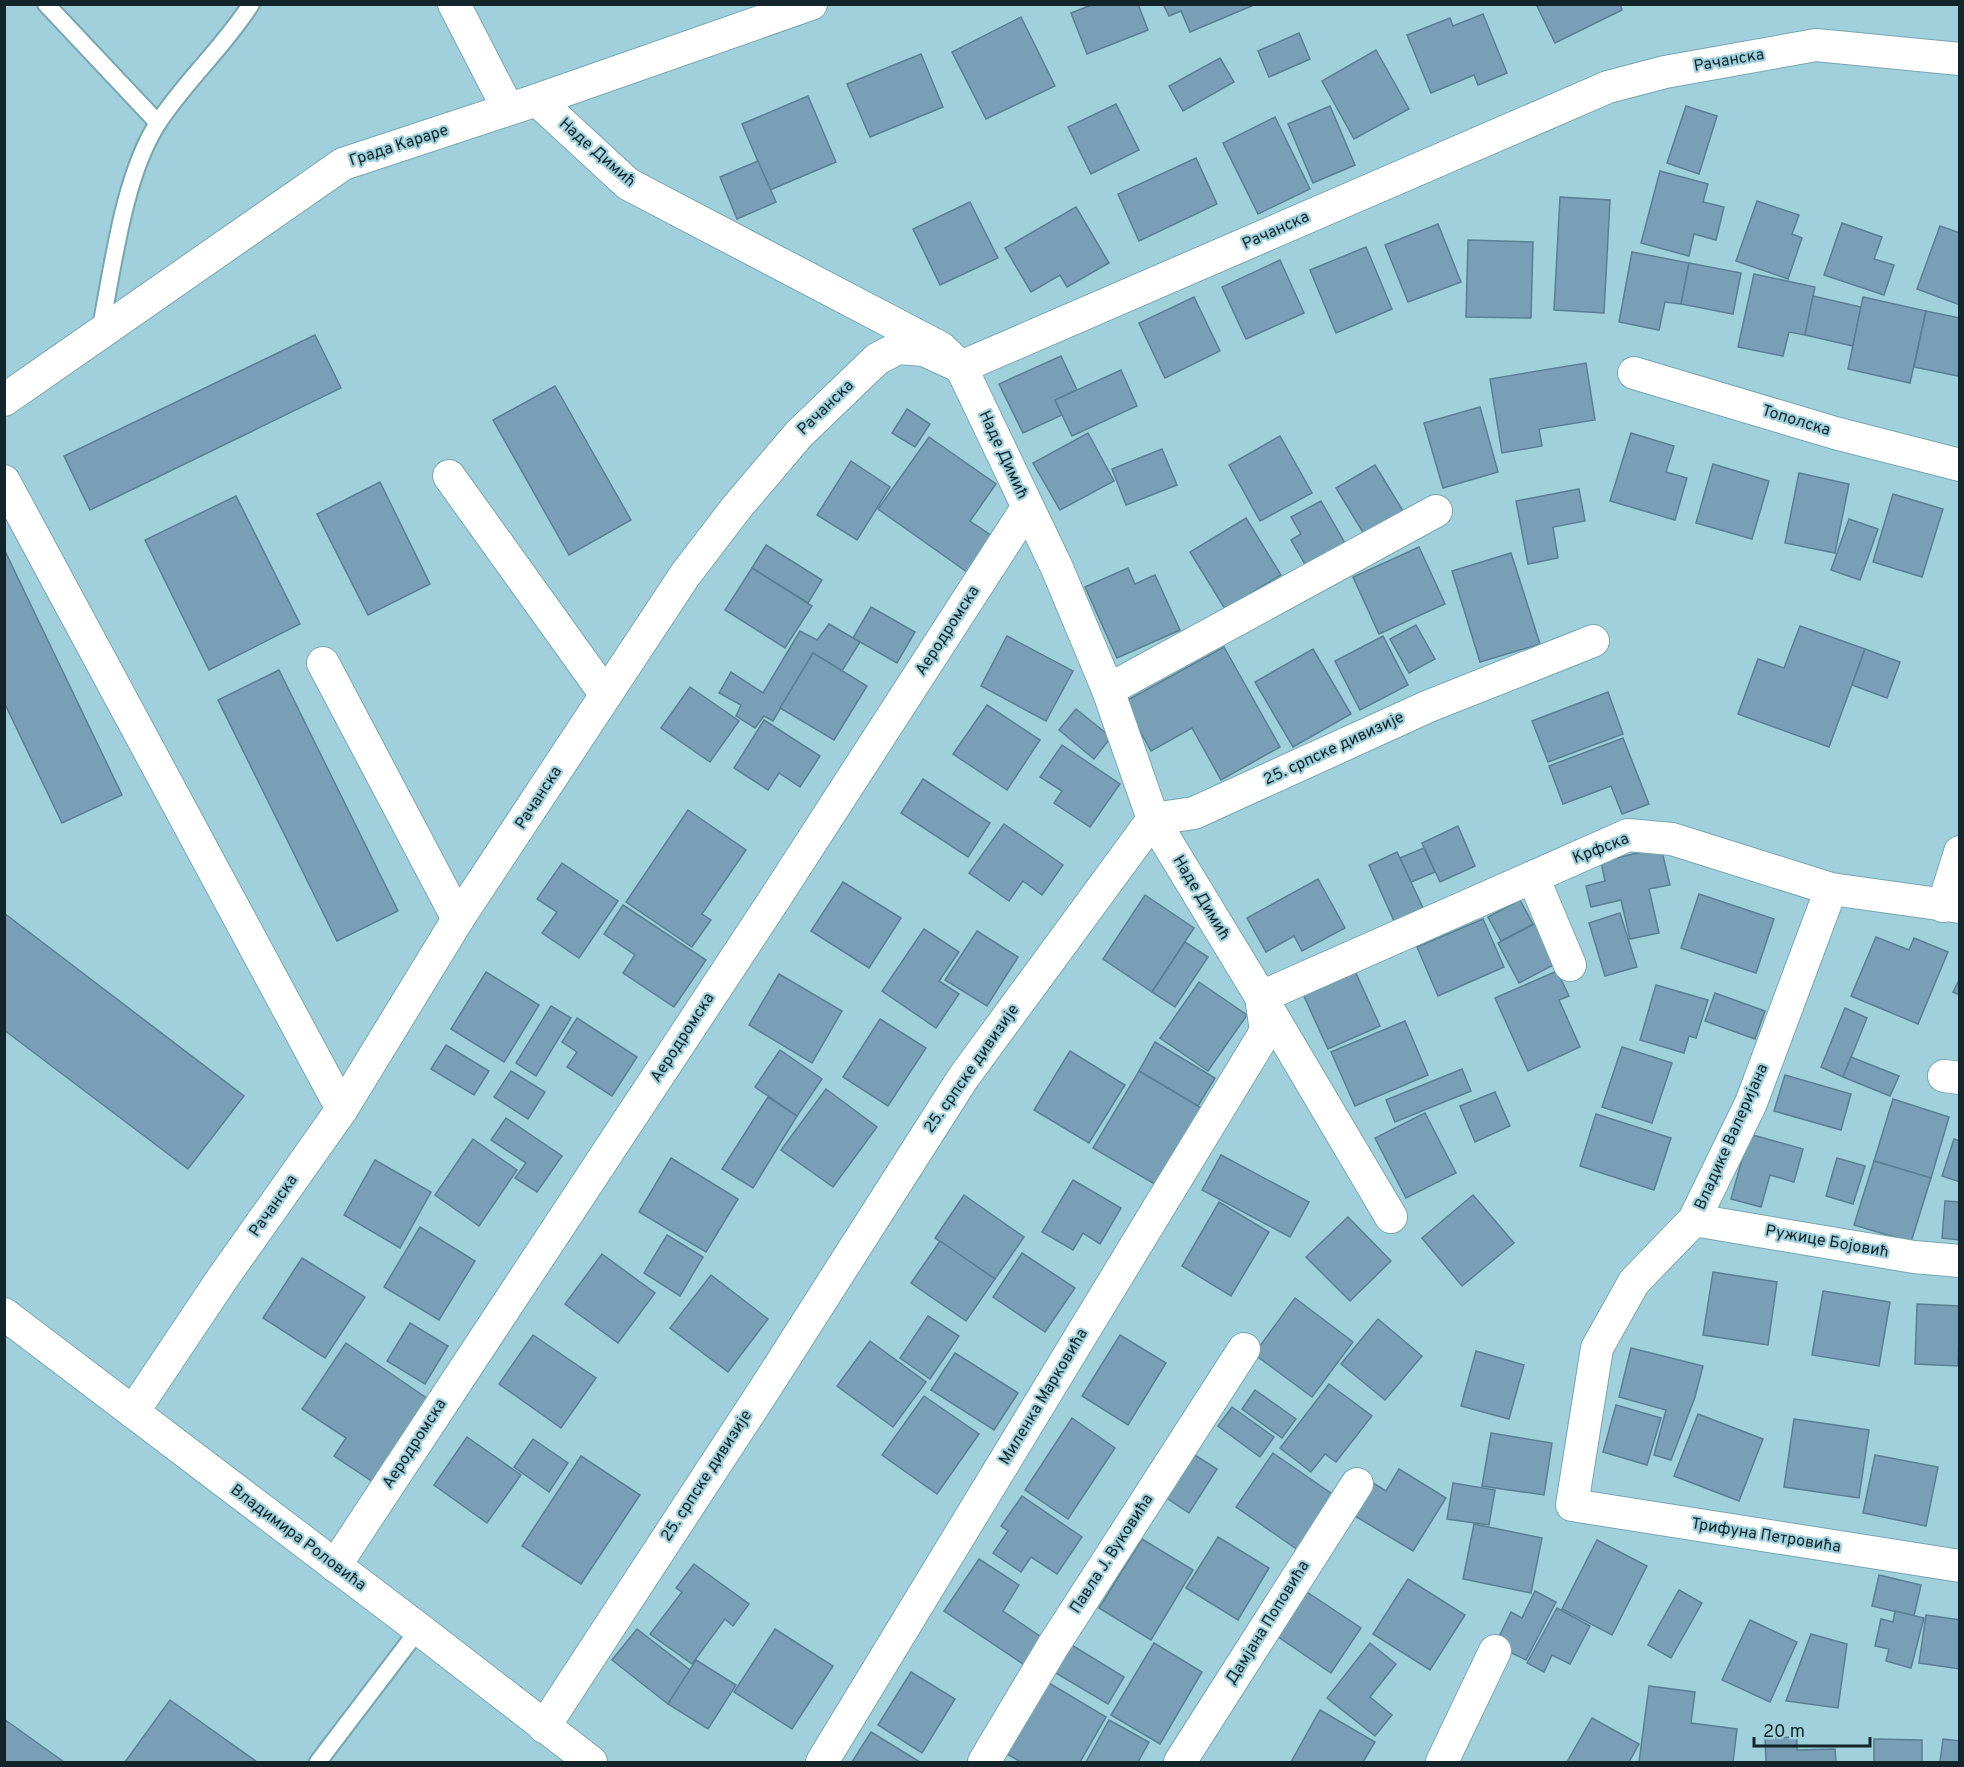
<svg xmlns="http://www.w3.org/2000/svg" width="1964" height="1767" font-family="Overpass,sans-serif">
  <style>
    .building { fill: #789fb5; stroke: #5a7f94; stroke-width: 1.5 }
    .lines { fill: none; stroke-linecap: round; stroke-linejoin: round }
    .lane-casing { stroke: #76a6b1; stroke-width: 20 }
    .street-casing { stroke: #76a6b1; stroke-width: 34 }
    .lane { stroke: #fff; stroke-width: 16 }
    .street { stroke: #fff; stroke-width: 32 }
    .labels { text-anchor: middle; dominant-baseline: central; stroke-width: 4.5; stroke-linejoin: round; paint-order: stroke }
    .street-label { font-size: 16px; fill: #12252a; stroke: #9fd0db }
  </style>
  <rect width="100%" height="100%" fill="#9fd0db"/>
  <g class="building">
    <polygon points="1094,4 1138,4 1148,30 1087,54 1071,13"/>
    <polygon points="1163,4 1254,4 1254,5 1190,32 1181,11 1169,16"/>
    <polygon points="1536,4 1620,4 1622,10 1555,43"/>
    <polygon points="1483,14 1507,73 1478,85 1474,75 1431,93 1407,35 1450,18 1453,26"/>
    <polygon points="1021,17 1055,86 986,119 952,52"/>
    <polygon points="1299,33 1310,59 1269,77 1258,51"/>
    <polygon points="1376,50 1409,109 1354,139 1322,81"/>
    <polygon points="921,54 943,107 870,137 847,84"/>
    <polygon points="1220,58 1234,82 1183,111 1169,86"/>
    <polygon points="808,96 836,162 770,190 742,124"/>
    <polygon points="1116,104 1139,150 1091,174 1068,127"/>
    <polygon points="1330,106 1355,165 1313,183 1288,124"/>
    <polygon points="1686,106 1717,116 1699,174 1667,163"/>
    <polygon points="1275,117 1310,189 1258,214 1223,143"/>
    <polygon points="1196,158 1217,204 1139,241 1118,194"/>
    <polygon points="758,161 776,202 737,219 720,177"/>
    <polygon points="1660,171 1708,184 1703,202 1724,207 1716,240 1694,234 1689,256 1641,243"/>
    <polygon points="1560,197 1610,200 1604,313 1554,310"/>
    <polygon points="1757,201 1799,215 1792,234 1802,238 1788,279 1736,261"/>
    <polygon points="970,202 998,258 940,285 913,229"/>
    <polygon points="1076,207 1109,263 1067,287 1060,275 1031,292 1005,248"/>
    <polygon points="1842,223 1882,237 1874,259 1894,265 1884,295 1824,275"/>
    <polygon points="1438,224 1461,282 1408,302 1385,245"/>
    <polygon points="1940,226 1960,233 1960,305 1917,289"/>
    <polygon points="1468,240 1533,242 1531,318 1466,317"/>
    <polygon points="1366,247 1392,309 1336,333 1310,270"/>
    <polygon points="1632,252 1689,263 1681,304 1665,302 1659,330 1619,322"/>
    <polygon points="1280,260 1304,313 1246,339 1222,287"/>
    <polygon points="1689,263 1741,273 1733,314 1681,304"/>
    <polygon points="1754,274 1815,287 1805,335 1789,332 1783,356 1738,347"/>
    <polygon points="1813,296 1861,307 1853,346 1805,335"/>
    <polygon points="1194,297 1220,351 1165,378 1139,323"/>
    <polygon points="1863,297 1926,311 1910,383 1848,369"/>
    <polygon points="1926,311 1960,318 1960,367 1958,376 1914,367"/>
    <polygon points="315,335 341,388 90,510 64,456"/>
    <polygon points="1061,356 1077,390 1055,400 1062,415 1023,433 999,384"/>
    <polygon points="1586,363 1595,420 1539,429 1542,446 1502,453 1490,379"/>
    <polygon points="1121,370 1137,406 1072,436 1055,400"/>
    <polygon points="555,386 631,520 569,555 493,420"/>
    <polygon points="1480,407 1498,472 1443,488 1424,423"/>
    <polygon points="907,409 930,424 915,447 892,433"/>
    <polygon points="1088,433 1114,481 1060,510 1033,463"/>
    <polygon points="1631,433 1674,446 1666,472 1687,478 1675,520 1610,501"/>
    <polygon points="1280,436 1312,493 1260,521 1229,465"/>
    <polygon points="929,437 996,484 970,521 992,536 967,572 878,509"/>
    <polygon points="1162,449 1177,485 1126,505 1112,469"/>
    <polygon points="851,461 890,487 857,540 817,515"/>
    <polygon points="1713,464 1769,481 1752,539 1696,523"/>
    <polygon points="1375,465 1403,511 1364,534 1336,488"/>
    <polygon points="1799,473 1849,484 1835,553 1785,543"/>
    <polygon points="380,482 430,584 368,615 317,514"/>
    <polygon points="1579,489 1585,521 1553,527 1558,558 1528,564 1516,501"/>
    <polygon points="1893,494 1943,509 1922,577 1873,562"/>
    <polygon points="236,496 300,624 209,670 145,540"/>
    <polygon points="1321,501 1346,545 1306,566 1291,540 1301,534 1291,517"/>
    <polygon points="1246,518 1281,575 1225,609 1190,552"/>
    <polygon points="1849,519 1878,529 1860,580 1831,570"/>
    <polygon points="766,545 822,580 808,603 752,568"/>
    <polygon points="1419,547 1445,604 1379,634 1353,577"/>
    <polygon points="4,549 122,795 62,823 4,702"/>
    <polygon points="1511,553 1540,644 1480,662 1452,571"/>
    <polygon points="752,568 812,606 785,648 725,610"/>
    <polygon points="1128,568 1135,584 1155,575 1180,630 1117,658 1085,587"/>
    <polygon points="871,607 915,632 897,663 853,638"/>
    <polygon points="829,624 860,642 842,671 813,653 773,721 764,716 755,728 736,716 741,705 719,693 731,672 763,693 800,631 817,640"/>
    <polygon points="1416,625 1435,659 1409,673 1390,639"/>
    <polygon points="1800,626 1865,649 1829,747 1738,714 1758,659 1784,668"/>
    <polygon points="1007,636 1073,671 1046,721 981,686"/>
    <polygon points="1383,636 1408,685 1360,710 1335,661"/>
    <polygon points="1224,647 1280,747 1221,780 1192,728 1151,751 1124,702"/>
    <polygon points="1313,649 1351,714 1293,747 1255,682"/>
    <polygon points="1865,649 1900,662 1887,698 1852,685"/>
    <polygon points="813,653 867,686 834,740 780,708"/>
    <polygon points="279,670 398,911 337,941 218,700"/>
    <polygon points="690,687 739,721 710,762 661,728"/>
    <polygon points="1608,692 1623,734 1548,762 1532,721"/>
    <polygon points="987,705 1040,740 1007,790 953,754"/>
    <polygon points="1076,709 1111,737 1094,759 1059,730"/>
    <polygon points="764,720 820,756 800,787 779,773 768,790 734,768"/>
    <polygon points="1623,738 1649,804 1622,814 1611,786 1563,804 1549,766"/>
    <polygon points="1062,745 1120,784 1090,827 1054,803 1062,791 1040,777"/>
    <polygon points="923,779 990,823 968,857 901,813"/>
    <polygon points="688,810 746,850 702,914 711,920 692,947 626,902"/>
    <polygon points="1004,824 1063,865 1042,895 1023,881 1009,901 969,873"/>
    <polygon points="1458,826 1475,866 1440,882 1422,843"/>
    <polygon points="1661,847 1670,885 1649,889 1659,933 1630,939 1621,900 1591,907 1586,886 1605,881 1601,862"/>
    <polygon points="1424,848 1435,872 1411,882 1400,858"/>
    <polygon points="1397,852 1423,908 1394,921 1369,865"/>
    <polygon points="562,863 618,901 579,958 542,933 557,912 537,899"/>
    <polygon points="1318,879 1345,928 1302,951 1294,936 1266,952 1247,918"/>
    <polygon points="843,882 901,918 869,968 811,931"/>
    <polygon points="1699,894 1774,919 1756,973 1681,948"/>
    <polygon points="1145,895 1194,928 1152,992 1103,959"/>
    <polygon points="1520,900 1533,924 1501,941 1488,917"/>
    <polygon points="623,905 706,960 674,1007 623,973 635,955 604,934"/>
    <polygon points="4,913 244,1096 188,1169 4,1030"/>
    <polygon points="1620,913 1637,967 1605,976 1589,923"/>
    <polygon points="1483,919 1504,967 1438,996 1417,947"/>
    <polygon points="1540,921 1561,961 1519,983 1498,943"/>
    <polygon points="924,929 959,952 939,981 959,994 936,1028 882,991"/>
    <polygon points="977,931 1018,957 987,1006 945,980"/>
    <polygon points="1876,937 1909,950 1914,938 1948,952 1918,1024 1851,996"/>
    <polygon points="1185,942 1208,957 1175,1007 1152,992"/>
    <polygon points="1354,969 1380,1026 1328,1049 1302,992"/>
    <polygon points="1557,971 1569,996 1559,1000 1580,1047 1528,1071 1495,998"/>
    <polygon points="486,972 539,1005 504,1062 451,1029"/>
    <polygon points="779,974 842,1011 812,1063 749,1025"/>
    <polygon points="1960,978 1960,995 1953,992"/>
    <polygon points="1199,982 1247,1015 1208,1071 1160,1038"/>
    <polygon points="1656,985 1708,1000 1696,1038 1689,1036 1684,1053 1640,1040"/>
    <polygon points="1715,993 1765,1011 1755,1039 1705,1021"/>
    <polygon points="551,1006 571,1018 536,1076 516,1063"/>
    <polygon points="1845,1008 1867,1018 1843,1077 1821,1067"/>
    <polygon points="577,1018 637,1057 612,1096 567,1067 577,1052 562,1042"/>
    <polygon points="880,1019 926,1048 888,1106 843,1077"/>
    <polygon points="1405,1021 1428,1075 1355,1106 1331,1052"/>
    <polygon points="1155,1042 1215,1078 1198,1106 1139,1071"/>
    <polygon points="446,1045 489,1071 474,1095 431,1069"/>
    <polygon points="1622,1047 1672,1063 1652,1123 1602,1107"/>
    <polygon points="780,1050 822,1079 797,1116 755,1087"/>
    <polygon points="1070,1051 1125,1085 1089,1143 1034,1110"/>
    <polygon points="1851,1057 1899,1076 1890,1096 1843,1077"/>
    <polygon points="1462,1069 1471,1091 1395,1122 1386,1100"/>
    <polygon points="511,1071 545,1092 528,1119 494,1097"/>
    <polygon points="1139,1071 1203,1109 1158,1186 1093,1148"/>
    <polygon points="1785,1075 1851,1094 1841,1130 1774,1111"/>
    <polygon points="826,1089 877,1127 833,1187 781,1150"/>
    <polygon points="1495,1092 1510,1126 1475,1142 1460,1106"/>
    <polygon points="768,1097 797,1116 753,1188 722,1169"/>
    <polygon points="1893,1099 1949,1117 1931,1178 1874,1161"/>
    <polygon points="1425,1113 1456,1173 1406,1198 1375,1138"/>
    <polygon points="1596,1114 1671,1138 1654,1190 1580,1166"/>
    <polygon points="506,1118 562,1156 537,1192 515,1178 526,1163 491,1140"/>
    <polygon points="1749,1134 1803,1149 1794,1182 1770,1175 1761,1207 1731,1199"/>
    <polygon points="473,1139 517,1170 479,1226 435,1195"/>
    <polygon points="1954,1139 1960,1141 1960,1182 1942,1176"/>
    <polygon points="1221,1155 1309,1202 1290,1237 1202,1190"/>
    <polygon points="671,1158 738,1199 706,1252 639,1212"/>
    <polygon points="1837,1158 1865,1166 1853,1204 1826,1196"/>
    <polygon points="375,1160 431,1192 400,1248 344,1215"/>
    <polygon points="1874,1161 1931,1178 1911,1242 1854,1225"/>
    <polygon points="1073,1180 1121,1208 1100,1244 1083,1233 1073,1250 1042,1232"/>
    <polygon points="964,1195 1024,1237 995,1279 935,1238"/>
    <polygon points="1473,1195 1514,1243 1462,1286 1422,1238"/>
    <polygon points="1945,1201 1960,1202 1960,1240 1942,1238"/>
    <polygon points="1219,1202 1269,1232 1231,1296 1182,1266"/>
    <polygon points="1348,1217 1391,1261 1350,1301 1306,1257"/>
    <polygon points="420,1227 475,1261 439,1320 384,1287"/>
    <polygon points="667,1235 703,1257 680,1296 644,1273"/>
    <polygon points="940,1241 995,1279 966,1321 911,1283"/>
    <polygon points="1022,1253 1075,1288 1045,1332 993,1297"/>
    <polygon points="602,1254 655,1293 618,1343 565,1304"/>
    <polygon points="302,1258 365,1297 325,1358 263,1318"/>
    <polygon points="1713,1272 1777,1282 1768,1345 1703,1335"/>
    <polygon points="711,1275 768,1319 728,1372 670,1328"/>
    <polygon points="1823,1291 1890,1302 1879,1366 1812,1355"/>
    <polygon points="1295,1298 1353,1342 1312,1397 1254,1354"/>
    <polygon points="1917,1304 1960,1306 1958,1366 1915,1364"/>
    <polygon points="928,1316 959,1336 930,1379 900,1358"/>
    <polygon points="1378,1319 1422,1356 1385,1400 1341,1364"/>
    <polygon points="410,1323 448,1346 425,1384 387,1361"/>
    <polygon points="533,1335 596,1378 561,1428 499,1384"/>
    <polygon points="1120,1335 1166,1363 1128,1425 1082,1396"/>
    <polygon points="870,1341 926,1382 893,1427 837,1386"/>
    <polygon points="346,1343 428,1399 373,1482 334,1456 346,1438 302,1409"/>
    <polygon points="1631,1348 1703,1366 1695,1397 1671,1460 1654,1455 1666,1410 1619,1397"/>
    <polygon points="1476,1351 1524,1365 1509,1419 1461,1406"/>
    <polygon points="955,1353 1018,1393 994,1430 931,1390"/>
    <polygon points="1329,1384 1372,1416 1336,1462 1325,1454 1311,1472 1280,1448"/>
    <polygon points="1255,1390 1296,1419 1282,1438 1242,1409"/>
    <polygon points="924,1396 979,1434 937,1494 882,1455"/>
    <polygon points="1616,1405 1661,1418 1647,1465 1603,1452"/>
    <polygon points="1232,1407 1274,1437 1260,1457 1218,1426"/>
    <polygon points="1698,1414 1763,1439 1739,1501 1674,1476"/>
    <polygon points="1072,1418 1115,1448 1068,1519 1025,1490"/>
    <polygon points="1794,1419 1869,1430 1859,1498 1784,1487"/>
    <polygon points="1491,1433 1552,1443 1544,1495 1482,1486"/>
    <polygon points="467,1437 521,1475 487,1523 434,1485"/>
    <polygon points="533,1439 568,1463 549,1492 514,1467"/>
    <polygon points="1190,1452 1217,1469 1189,1513 1162,1495"/>
    <polygon points="1273,1453 1335,1496 1298,1550 1236,1507"/>
    <polygon points="1875,1455 1938,1467 1926,1526 1863,1513"/>
    <polygon points="581,1456 640,1495 581,1584 522,1546"/>
    <polygon points="1399,1469 1446,1498 1413,1551 1350,1513 1370,1481 1386,1491"/>
    <polygon points="1453,1483 1495,1490 1489,1525 1447,1519"/>
    <polygon points="1022,1496 1082,1537 1057,1574 1031,1557 1021,1572 993,1553 1008,1531 1001,1526"/>
    <polygon points="1474,1524 1542,1538 1531,1593 1463,1579"/>
    <polygon points="1218,1537 1269,1568 1238,1620 1186,1588"/>
    <polygon points="1142,1539 1193,1570 1151,1640 1099,1608"/>
    <polygon points="1597,1540 1647,1566 1612,1635 1562,1609"/>
    <polygon points="979,1559 1019,1585 1003,1611 1044,1639 1026,1666 944,1611"/>
    <polygon points="694,1564 749,1604 733,1626 725,1619 692,1664 650,1634 682,1592 676,1588"/>
    <polygon points="1879,1575 1921,1585 1914,1616 1872,1606"/>
    <polygon points="1408,1579 1465,1615 1430,1670 1373,1634"/>
    <polygon points="1304,1590 1361,1628 1331,1673 1274,1634"/>
    <polygon points="1679,1590 1702,1603 1671,1658 1648,1645"/>
    <polygon points="1535,1591 1556,1602 1526,1660 1495,1645 1511,1612 1522,1618"/>
    <polygon points="1557,1608 1590,1626 1570,1664 1552,1655 1544,1672 1527,1663"/>
    <polygon points="1895,1611 1924,1618 1911,1668 1886,1661 1889,1649 1875,1646 1881,1619 1893,1622"/>
    <polygon points="1926,1615 1960,1620 1960,1669 1919,1663"/>
    <polygon points="1750,1620 1797,1642 1770,1702 1722,1680"/>
    <polygon points="637,1629 690,1670 668,1704 612,1660"/>
    <polygon points="775,1629 833,1666 792,1729 734,1692"/>
    <polygon points="1811,1634 1847,1644 1838,1708 1786,1701"/>
    <polygon points="1154,1643 1202,1672 1160,1744 1111,1715"/>
    <polygon points="1370,1643 1396,1664 1370,1697 1392,1715 1375,1736 1327,1698"/>
    <polygon points="1070,1644 1124,1677 1108,1704 1054,1672"/>
    <polygon points="696,1660 736,1685 708,1729 668,1704"/>
    <polygon points="911,1672 955,1699 922,1753 878,1725"/>
    <polygon points="1049,1683 1106,1717 1080,1762 1021,1762 1007,1754"/>
    <polygon points="1649,1686 1695,1692 1691,1723 1737,1729 1733,1762 1639,1762"/>
    <polygon points="170,1700 257,1762 125,1762"/>
    <polygon points="1320,1710 1375,1742 1363,1762 1291,1762"/>
    <polygon points="1592,1718 1639,1744 1629,1762 1567,1762"/>
    <polygon points="4,1719 64,1762 4,1762"/>
    <polygon points="1109,1720 1149,1742 1138,1762 1086,1762"/>
    <polygon points="871,1732 920,1762 852,1762"/>
    <polygon points="1797,1737 1797,1750 1835,1749 1836,1762 1766,1762 1765,1738"/>
    <polygon points="1874,1739 1922,1740 1922,1762 1874,1762"/>
    <polygon points="1943,1739 1960,1741 1960,1762 1940,1762"/>
  </g>
  <g class="lines">
    <g class="lane-casing">
      <g id="lane">
        <polyline points="46,4 158,123"/>
        <path d="M 100,332 C 113,268 123,177 158,123 C 185,81 225,46 251,4"/>
        <polyline points="318,1762 419,1629"/>
      </g>
    </g>
    <g class="street-casing">
      <g id="street">
        <polyline points="454,4 508,109"/>
        <polyline points="537,100 628,184 941,348 961,367 1057,568 1108,690 1153,819 1261,997 1266,1031 822,1762"/>
        <polyline points="1634,373 1835,433 1960,465"/>
        <polyline points="4,400 343,164 537,100 811,4"/>
        <polyline points="449,476 606,695"/>
        <polyline points="4,481 342,1109"/>
        <polyline points="323,663 458,919"/>
        <polyline points="1108,690 1436,511"/>
        <polyline points="1533,877 1570,965"/>
        <polyline points="1831,889 1751,1103 1694,1220 1634,1282 1597,1348 1572,1505 1960,1566"/>
        <polyline points="1943,906 1960,852"/>
        <polyline points="1944,1076 1960,1078"/>
        <polyline points="1391,1217 1261,997 1628,835 1672,839 1831,889 1960,907"/>
        <polyline points="1694,1220 1914,1257 1960,1261"/>
        <polyline points="4,1314 419,1629 591,1762"/>
        <polyline points="133,1412 222,1279 342,1109 458,919 685,575 737,507 799,434 877,359 898,348 924,350 961,367 1608,87 1665,72 1816,45 1960,59"/>
        <polyline points="335,1566 772,903 1027,508"/>
        <polyline points="544,1727 768,1384 963,1078 1153,819 1194,813 1429,706 1593,641"/>
        <polyline points="984,1762 1053,1646 1244,1349"/>
        <polyline points="1180,1762 1357,1484"/>
        <polyline points="1442,1762 1495,1651"/>
      </g>
    </g>
    <use href="#lane" class="lane"/>
    <use href="#street" class="street"/>
  </g>
  <g class="labels">
    <g class="street-label">
      <text transform="translate(1729 61) rotate(-10)">Рачанска</text>
      <text transform="translate(399 146) rotate(-18)">Града Караре</text>
      <text transform="translate(597 153) rotate(41)">Наде Димић</text>
      <text transform="translate(1276 231) rotate(-24)">Рачанска</text>
      <text transform="translate(826 408) rotate(-44)">Рачанска</text>
      <text transform="translate(1796 421) rotate(17)">Тополска</text>
      <text transform="translate(1003 455) rotate(65)">Наде Димић</text>
      <text transform="translate(948 631) rotate(-57)">Аеродромска</text>
      <text transform="translate(1334 749) rotate(-25)">25. српске дивизије</text>
      <text transform="translate(539 798) rotate(-57)">Рачанска</text>
      <text transform="translate(1601 849) rotate(-21)">Крфска</text>
      <text transform="translate(1201 898) rotate(59)">Наде Димић</text>
      <text transform="translate(683 1038) rotate(-57)">Аеродромска</text>
      <text transform="translate(972 1069) rotate(-55)">25. српске дивизије</text>
      <text transform="translate(1732 1137) rotate(-66)">Владике Валеријана</text>
      <text transform="translate(274 1206) rotate(-55)">Рачанска</text>
      <text transform="translate(1827 1242) rotate(10)">Ружице Бојовић</text>
      <text transform="translate(1044 1397) rotate(-59)">Миленка Марковића</text>
      <text transform="translate(415 1444) rotate(-57)">Аеродромска</text>
      <text transform="translate(707 1476) rotate(-57)">25. српске дивизије</text>
      <text transform="translate(1766 1536) rotate(9)">Трифуна Петровића</text>
      <text transform="translate(298 1538) rotate(37)">Владимира Роловића</text>
      <text transform="translate(1112 1554) rotate(-57)">Павла Ј. Вуковића</text>
      <text transform="translate(1268 1623) rotate(-58)">Дамјана Поповића</text>
    </g>
  </g>
  <rect width="1964" height="1767" fill="none" stroke="#12252a" stroke-width="12"/>
  <path d="M1754 1737v9h116v-9" fill="none" stroke="#12252a" stroke-width="3"/>
  <text x="1763" y="1737" font-size="18" fill="#12252a" stroke="#9fd0db" stroke-width="4.5" paint-order="stroke">20 m</text>
</svg>
